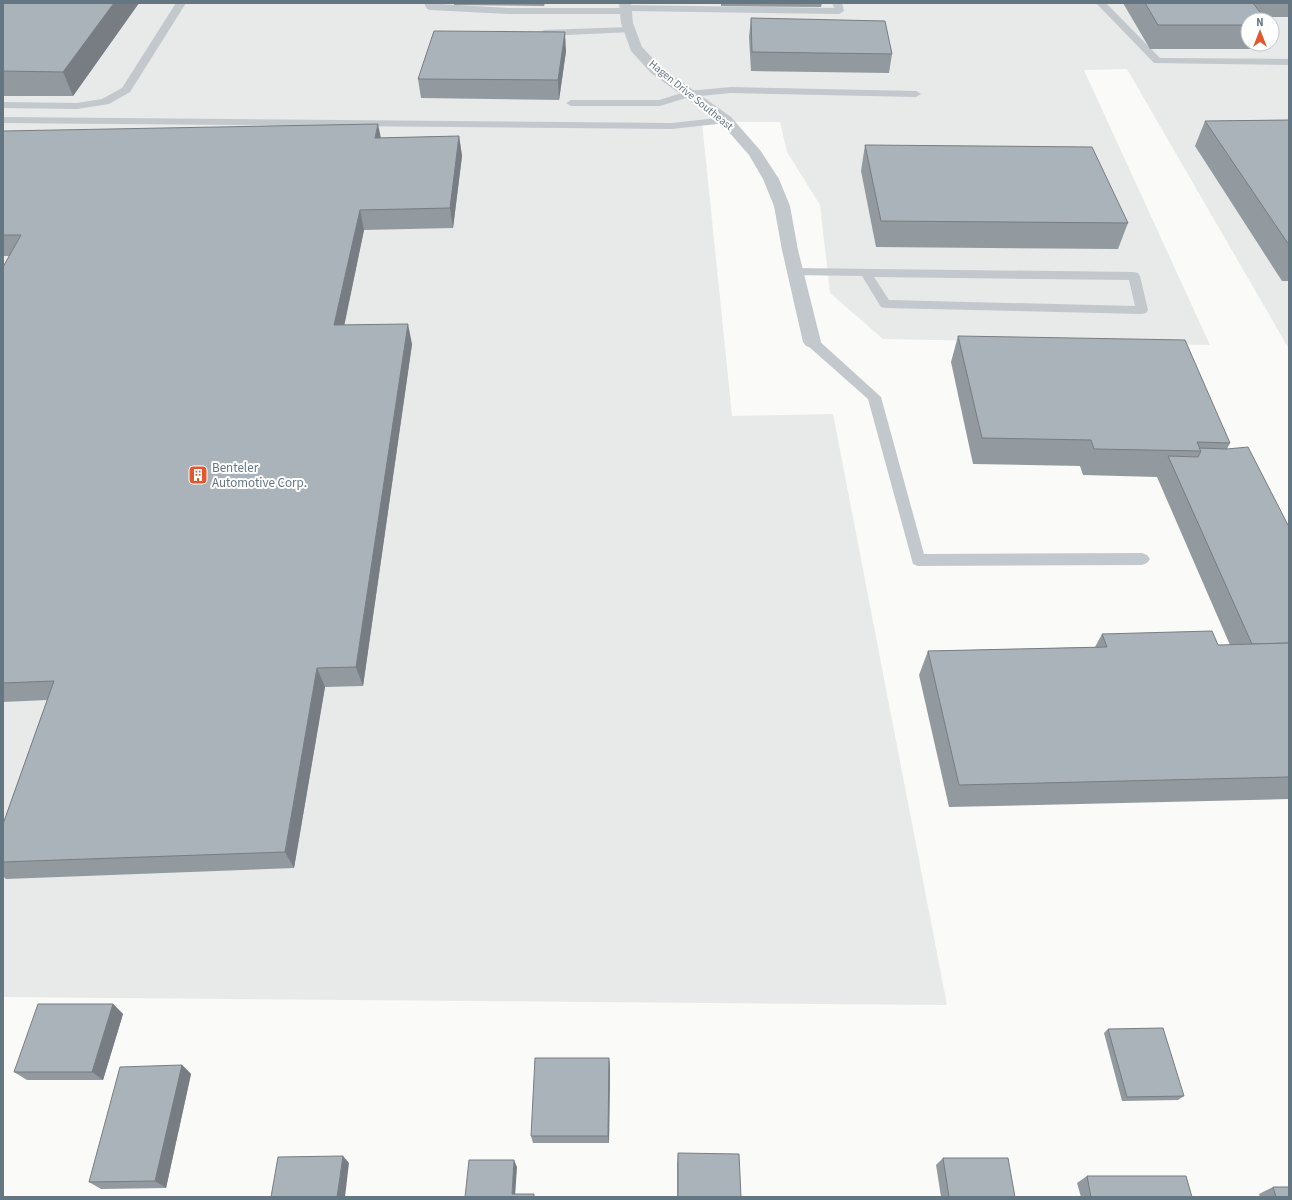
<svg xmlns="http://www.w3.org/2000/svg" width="1292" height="1200" font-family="'Source Sans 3',sans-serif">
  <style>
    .built { fill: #e8e9e9; fill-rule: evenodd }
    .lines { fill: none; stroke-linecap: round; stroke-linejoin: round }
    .lane { fill: #c3c8cc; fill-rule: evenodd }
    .street { fill: #c3c8cc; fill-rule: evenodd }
    .wall { fill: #929a9f }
    .shaded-wall { fill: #777d82 }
    .building { fill: #aab3b9; stroke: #777d82 }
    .labels { text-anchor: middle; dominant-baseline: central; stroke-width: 4; stroke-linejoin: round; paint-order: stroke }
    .far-street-label { font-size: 11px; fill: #657683; stroke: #fff }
    .poi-label { font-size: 13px; fill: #657683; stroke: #fff; text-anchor: start }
  </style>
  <rect width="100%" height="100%" fill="#fafaf8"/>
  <path class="built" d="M 3,3 L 1289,3 L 1289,349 L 1127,69 L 1084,70 L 1210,345 L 883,339 L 830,293 L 820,205 L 787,152 L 780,122 L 702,122 L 732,416 L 833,414 L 947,1005 L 3,997 ZM 1248,20 L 1272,20 L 1272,44 L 1248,44 Z"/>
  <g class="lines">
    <g class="lane">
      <polygon points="176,3 186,3 130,92 109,104 77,109 3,108 3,102 77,103 102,99 122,88"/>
      <polygon points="424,3 508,8 621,8 625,5 834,8 832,3 842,3 844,11 839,14 630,11 626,14 508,14 430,10 427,9"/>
      <polygon points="1096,3 1106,3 1160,58 1289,59 1289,65 1154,63"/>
      <polygon points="630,27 633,28 635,30 633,32 544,36 539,33 544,30"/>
      <polygon points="731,87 916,91 921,94 916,97 731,93 689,97 660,106 571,106 566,103 571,100 659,100 688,91"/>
      <polygon points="3,117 672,123 726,117 731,120 726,123 672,129 3,123"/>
      <path d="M 795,268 L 1134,272 L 1138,273 L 1140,276 L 1148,310 L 1146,313 L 1142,314 L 885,308 L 881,307 L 862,276 L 791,275 L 789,272 L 791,269 ZM 874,277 L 1129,280 L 1135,306 L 889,300 Z"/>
      <polygon points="812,338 817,339 881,397 924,554 1142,553 1147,555 1150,559 1147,563 1142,565 918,566 913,564 868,399 807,345 806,342 807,339"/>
    </g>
    <polygon class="street" points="619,3 631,3 633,23 642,47 661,67 731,117 760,150 779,179 790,206 798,250 821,342 818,346 812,348 806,346 803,342 782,250 774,206 763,179 749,155 721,123 651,73 631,51 621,23"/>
  </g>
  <g class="wall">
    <polygon points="3,3 139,3 73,96 3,96"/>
    <polygon points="454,3 545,3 544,6 454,5"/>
    <polygon points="721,3 822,3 821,7 721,6"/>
    <polygon points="1123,3 1289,3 1289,17 1264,17 1248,20 1248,44 1262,44 1259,49 1150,49"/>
    <polygon points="751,18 892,54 889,73 751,71 749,37"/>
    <polygon points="566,51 559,100 421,98 418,79"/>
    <polygon points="1289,120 1289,281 1282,281 1195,146 1205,121"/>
    <polygon points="3,131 381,138 459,136 462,156 453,228 364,230 344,325 412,344 363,686 325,687 294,868 6,879 3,876 3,824 47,700 3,702 3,267 9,256 3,256"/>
    <polygon points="865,145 1128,223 1118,249 876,247 861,171"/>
    <polygon points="958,336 1230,443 1227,449 1289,527 1289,799 949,807 919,675 928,651 1095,647 1102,634 1218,645 1230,645 1157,477 1083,475 1080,466 973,464 951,362"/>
    <polygon points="113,1004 123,1014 103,1080 27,1080 14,1072"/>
    <polygon points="1108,1029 1184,1096 1178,1100 1122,1101 1104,1033"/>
    <polygon points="609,1058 610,1067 609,1143 533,1143 531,1136"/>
    <polygon points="182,1065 191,1074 166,1188 101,1189 89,1182"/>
    <polygon points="678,1153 741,1197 677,1197 677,1164"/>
    <polygon points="943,1158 1015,1197 941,1197 936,1165"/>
    <polygon points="1087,1176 1192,1197 1081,1197 1077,1183"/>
    <polygon points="1273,1187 1289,1197 1260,1197 1259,1194"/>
  </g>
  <g class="shaded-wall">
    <polygon points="114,3 139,3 73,96 63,72"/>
    <polygon points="565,32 566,51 559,100 558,80"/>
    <polygon points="378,124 382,143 375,138"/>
    <polygon points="459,136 462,156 453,228 450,208"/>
    <polygon points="360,210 364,230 340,346 334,325"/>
    <polygon points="408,324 412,344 363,686 356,667"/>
    <polygon points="317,668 325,687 294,868 285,852"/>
    <polygon points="113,1004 123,1014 103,1080 92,1072"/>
    <polygon points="609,1058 610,1067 609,1143 608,1136"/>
    <polygon points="182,1065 191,1074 166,1188 155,1181"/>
    <polygon points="343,1156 349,1163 345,1197 337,1197"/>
    <polygon points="514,1160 517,1167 515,1197 512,1194"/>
  </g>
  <g class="building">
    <polygon points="3,3 114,3 63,72 3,71"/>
    <polygon points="1145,3 1253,3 1266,20 1248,20 1248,25 1158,25"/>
    <polygon points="751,18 885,21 892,54 752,52"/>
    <polygon points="434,31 565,32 558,80 418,79"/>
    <polygon points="1289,120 1289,245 1205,121"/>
    <polygon points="378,124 375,138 459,136 450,208 360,210 334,325 408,324 356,667 317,668 285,852 3,862 3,824 54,681 3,683 3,267 21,235 3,235 3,131"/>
    <polygon points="865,145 1092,147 1128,223 881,221"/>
    <polygon points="958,336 1185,340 1230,443 1197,442 1201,451 1094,449 1091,440 982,438"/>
    <polygon points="1248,447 1289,527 1289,643 1252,644 1168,456 1198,457 1201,451 1199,448 1227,449"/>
    <polygon points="1212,631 1218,645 1289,643 1289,777 959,785 928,651 1107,647 1102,634"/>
    <polygon points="38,1004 113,1004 92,1072 14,1072"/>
    <polygon points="1163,1028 1184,1096 1127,1097 1108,1029"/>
    <polygon points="535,1058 609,1058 608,1136 531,1136"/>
    <polygon points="182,1065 155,1181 89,1182 120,1067"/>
    <polygon points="678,1153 739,1154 741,1197 678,1197"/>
    <polygon points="343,1156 337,1197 271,1197 278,1157"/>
    <polygon points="943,1158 1008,1158 1015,1197 949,1197"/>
    <polygon points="469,1160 514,1160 512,1194 534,1194 534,1197 465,1197"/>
    <polygon points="1087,1176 1186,1176 1192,1197 1091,1197"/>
    <polygon points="1273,1187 1289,1187 1289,1197 1276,1197"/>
  </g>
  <defs>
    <g id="building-square" transform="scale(1)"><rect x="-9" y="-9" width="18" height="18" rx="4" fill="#e4572e" stroke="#fff"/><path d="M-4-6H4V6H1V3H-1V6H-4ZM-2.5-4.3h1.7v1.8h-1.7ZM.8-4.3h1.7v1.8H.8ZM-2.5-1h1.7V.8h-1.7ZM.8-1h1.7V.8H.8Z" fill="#fff"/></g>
  </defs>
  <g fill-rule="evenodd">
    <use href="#building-square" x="198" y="475"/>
  </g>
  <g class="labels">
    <g class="far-street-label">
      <text transform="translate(691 95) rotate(39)">Hagen Drive Southeast</text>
    </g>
    <g class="poi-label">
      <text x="212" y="468">Benteler<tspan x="212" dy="15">Automotive Corp.</tspan></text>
    </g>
  </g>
  <rect width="1292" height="1200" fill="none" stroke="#657683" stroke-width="8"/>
  <g transform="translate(1260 32)"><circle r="19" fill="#ffffff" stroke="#c1c8cd"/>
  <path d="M0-3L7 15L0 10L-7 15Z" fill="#e4572e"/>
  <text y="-6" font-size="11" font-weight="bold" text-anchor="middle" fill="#657683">N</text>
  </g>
</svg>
